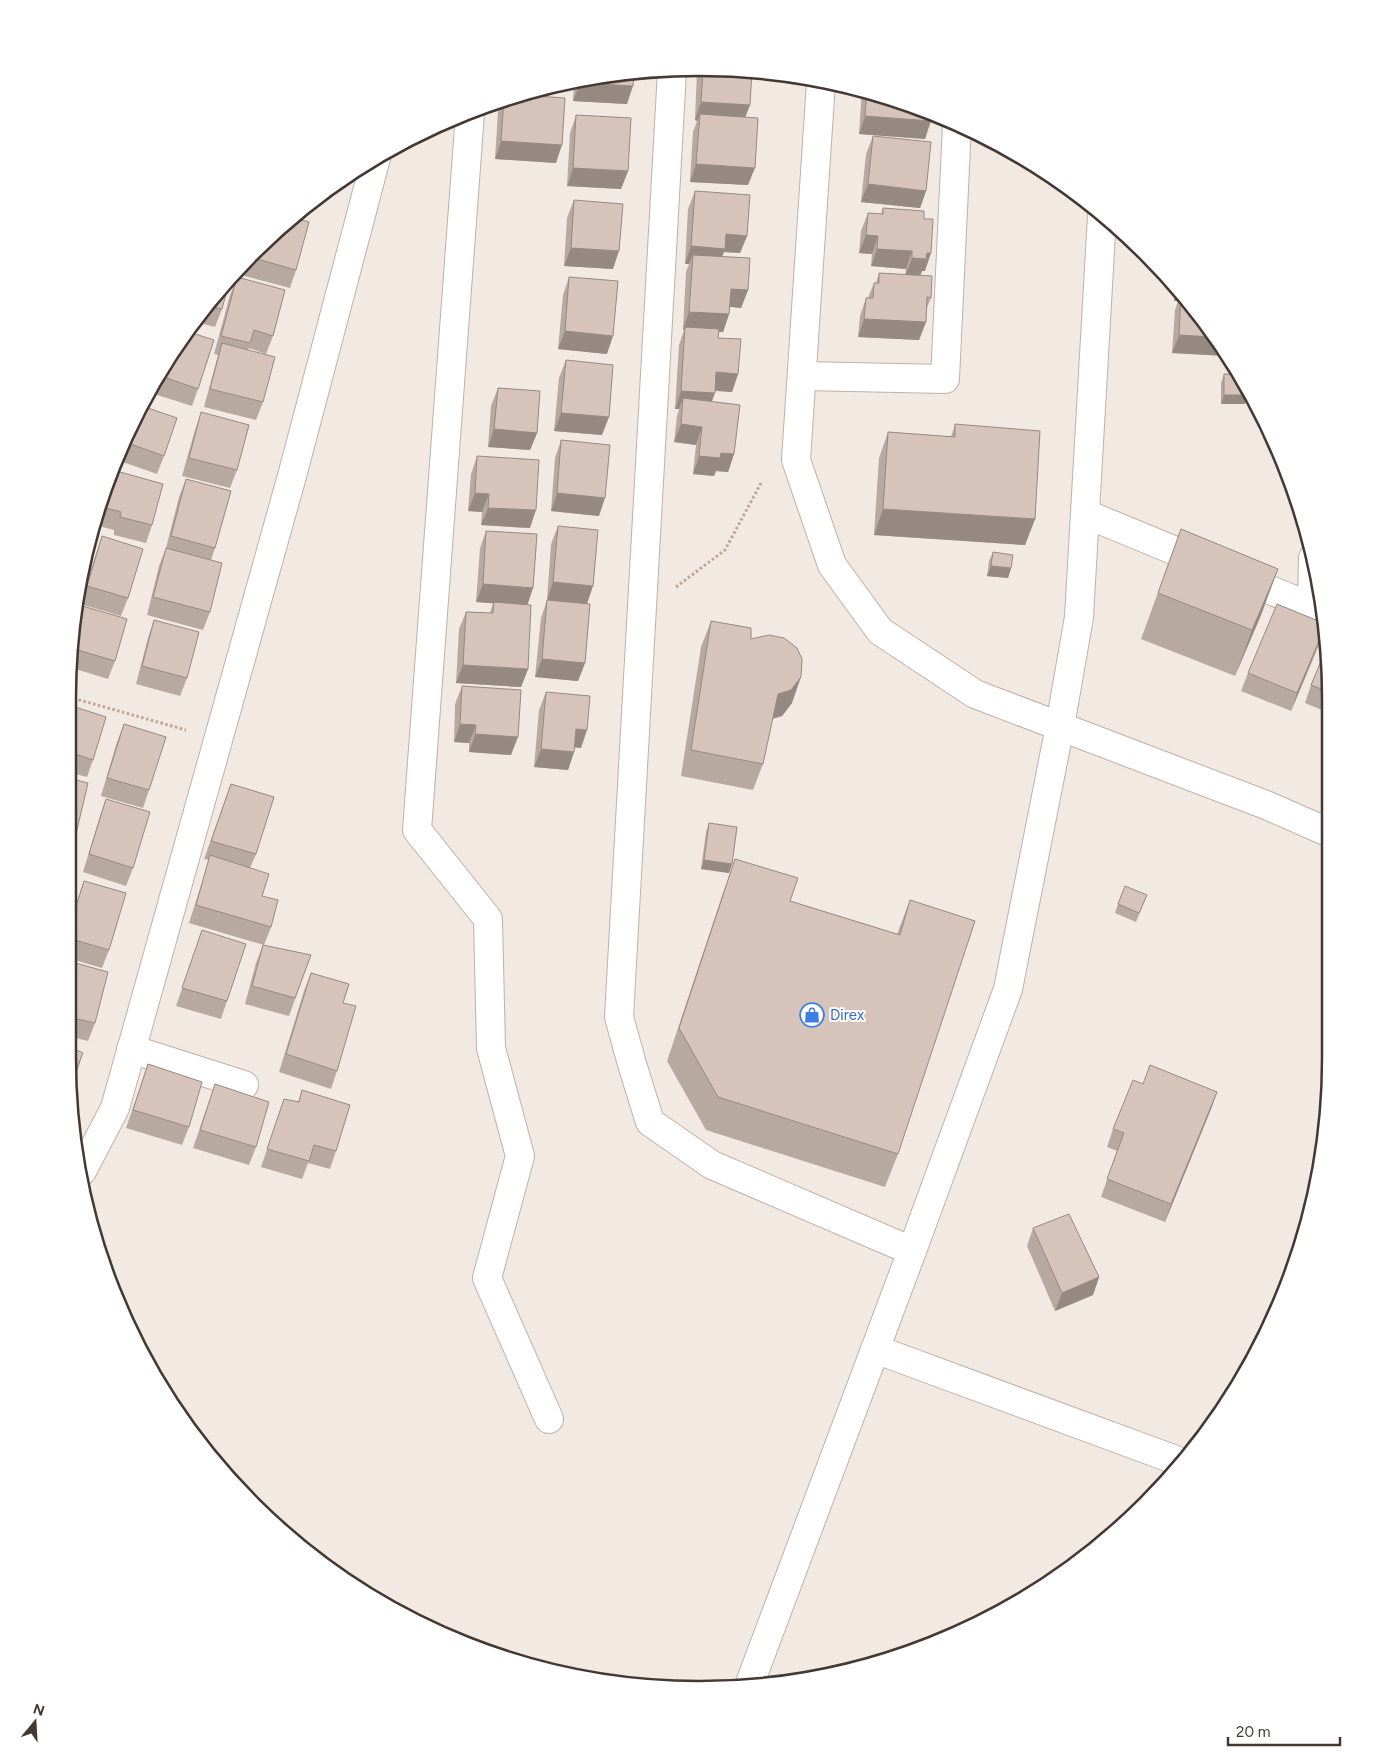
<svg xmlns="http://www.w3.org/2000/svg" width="1398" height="1757" font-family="Figtree,sans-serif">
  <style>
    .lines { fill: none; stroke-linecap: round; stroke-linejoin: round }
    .minor-casing { stroke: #c0b1a8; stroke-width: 30 }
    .tertiary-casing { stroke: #c0b1a8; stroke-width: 30 }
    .path { stroke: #bfa596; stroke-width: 3; stroke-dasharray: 2.5 2.5; stroke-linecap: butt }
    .minor { stroke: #fff; stroke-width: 28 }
    .tertiary { stroke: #fff; stroke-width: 28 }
    .wall { fill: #b8a9a0 }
    .shaded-wall { fill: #968982 }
    .building { fill: #d6c4ba; stroke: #968982 }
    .labels { text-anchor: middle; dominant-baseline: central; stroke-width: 4; stroke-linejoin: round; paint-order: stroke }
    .shop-label { font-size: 15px; fill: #366cbe; stroke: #fff; text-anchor: start }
    .rim { fill: none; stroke: #433833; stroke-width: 2.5 }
  </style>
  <rect width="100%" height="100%" fill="#f2e9e2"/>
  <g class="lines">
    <g class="minor-casing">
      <g id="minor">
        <polyline points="672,71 619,1017 632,1064 650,1122 712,1165 912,1251"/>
        <polyline points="470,113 417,830 488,919 491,1048 520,1156 487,1278 549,1419"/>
        <polyline points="802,376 945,379 957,125"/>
        <polyline points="1086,514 1321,611"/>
        <polyline points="1312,607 1313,558"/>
        <polyline points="131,1049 244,1085"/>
        <polyline points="82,1171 115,1108 292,476 376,158"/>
        <polyline points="875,1349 1181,1462"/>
      </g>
    </g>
    <g class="tertiary-casing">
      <g id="tertiary">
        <polyline points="821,82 796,460 832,565 880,631 975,694 1266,805 1330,833"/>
        <polyline points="750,1683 912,1251 1008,989 1060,726 1079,617 1102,216"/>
      </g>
    </g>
    <g class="path">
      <polyline points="676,587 725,550 761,483"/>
      <polyline points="69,697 186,730"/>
    </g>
    <use href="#minor" class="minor"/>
    <use href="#tertiary" class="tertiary"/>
  </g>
  <g class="wall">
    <polygon points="741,69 750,105 745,117 748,185 690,182 693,132 697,121 695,120 697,70"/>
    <polygon points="617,73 627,104 573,101 574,83"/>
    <polygon points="862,89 931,115 925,139 859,134"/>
    <polygon points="520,95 556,163 495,159 498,112 502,100"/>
    <polygon points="576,115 628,171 621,189 567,186 570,133"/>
    <polygon points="873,136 926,191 920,208 861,202 866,154"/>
    <polygon points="695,191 747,236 740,253 724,252 722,256 748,290 741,308 730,307 729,314 723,332 719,332 718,338 738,374 732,392 715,391 712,401 734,454 728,472 716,471 714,476 693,474 696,445 674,442 677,416 679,409 675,409 679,345 684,330 683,329 686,272 689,264 685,264 688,209"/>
    <polygon points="574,200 613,269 564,266 567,218"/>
    <polygon points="308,206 303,220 296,270 290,288 237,274 238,268 283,224"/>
    <polygon points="883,208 925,271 922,271 920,276 931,298 926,310 926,322 919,340 858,337 860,316 866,298 868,298 874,283 876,283 879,273 905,275 906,269 871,266 872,254 859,253 861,231 868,213 881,214"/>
    <polygon points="237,277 273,336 266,354 249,348 248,350 263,402 256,420 204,407 218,355 214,354 230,295"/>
    <polygon points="569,277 607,354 558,349 563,295"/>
    <polygon points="1174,282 1226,356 1172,353 1175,310 1178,301 1174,301"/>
    <polygon points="224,283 222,309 215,327 196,322"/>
    <polygon points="189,332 198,389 192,406 148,392 152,383"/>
    <polygon points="566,360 602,435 554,431 559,378"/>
    <polygon points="1224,374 1245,404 1221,404 1221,383"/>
    <polygon points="498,388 537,433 530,450 488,447 491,406"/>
    <polygon points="142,406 164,456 157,474 117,460"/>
    <polygon points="201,412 237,470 230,488 182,476 195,430"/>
    <polygon points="955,424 1035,519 1025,545 874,535 879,458 888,432 951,437"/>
    <polygon points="561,440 599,516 551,511 555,458"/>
    <polygon points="477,456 530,528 481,525 482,512 468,511 471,474"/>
    <polygon points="186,479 215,548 211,560 210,612 203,630 147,615 159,566 166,548 179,497"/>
    <polygon points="101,496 152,525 146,543 114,535 114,530 95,525"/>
    <polygon points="558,526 587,604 585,663 578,681 535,677 541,618 547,600 551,544"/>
    <polygon points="1181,529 1278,569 1261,615 1235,676 1141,639"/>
    <polygon points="486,531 533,588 527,605 528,669 521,687 456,683 459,629 466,612 490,613 493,603 476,602 480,548"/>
    <polygon points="102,536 128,598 121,616 80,604 96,554"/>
    <polygon points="993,552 1011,568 1008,578 987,576 989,561"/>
    <polygon points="79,605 115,661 108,679 69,667 69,658"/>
    <polygon points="154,620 187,678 180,696 136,684 148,638"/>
    <polygon points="711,621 751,639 792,703 782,716 772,719 763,764 753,790 681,776 701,647"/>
    <polygon points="1320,642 1291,711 1241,691 1248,673"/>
    <polygon points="1329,657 1329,713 1305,703 1311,685"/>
    <polygon points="462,686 511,755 469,752 469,743 454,742 455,704"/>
    <polygon points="546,692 581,748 575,747 574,752 568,770 534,767 539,710"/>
    <polygon points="69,705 93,760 87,777 68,772"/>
    <polygon points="124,724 149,790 143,808 101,796 117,742"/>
    <polygon points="68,778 76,834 70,852 68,851"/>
    <polygon points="231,784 256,854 250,868 262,896 271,927 264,945 189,923 209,860 204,859"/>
    <polygon points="106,799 133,868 126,886 83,872 100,816"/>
    <polygon points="709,823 732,864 729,873 701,869 706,832"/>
    <polygon points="735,859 790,901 897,934 910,900 898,1154 885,1187 706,1130 667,1061 723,893"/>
    <polygon points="84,881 109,950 102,968 68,958 68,928"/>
    <polygon points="1147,895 1136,922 1115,913 1118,904"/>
    <polygon points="263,945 311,955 289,1016 245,1004 256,963"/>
    <polygon points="196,948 227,1001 221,1019 176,1006"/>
    <polygon points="68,961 95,1023 88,1041 68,1036"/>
    <polygon points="311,973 343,1003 337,1071 331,1089 279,1072 304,991"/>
    <polygon points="148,1064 189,1127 182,1145 126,1128"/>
    <polygon points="215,1084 256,1147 249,1165 193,1148"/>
    <polygon points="1143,1084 1217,1092 1211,1109 1165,1222 1101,1197 1117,1151 1107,1147 1113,1129"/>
    <polygon points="302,1090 336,1151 330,1169 308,1163 302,1179 261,1167 284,1099 298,1102"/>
    <polygon points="1033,1228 1099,1277 1093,1295 1055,1311 1027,1246"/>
  </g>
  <g class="shaded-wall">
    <polygon points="580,83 633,86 627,104 573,101"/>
    <polygon points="568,84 566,90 549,89"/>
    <polygon points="701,102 750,105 743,123 700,114 697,121 695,120"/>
    <polygon points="865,116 931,121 925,139 859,134"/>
    <polygon points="501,141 562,145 556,163 495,159"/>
    <polygon points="696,164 755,168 748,185 690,182"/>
    <polygon points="573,168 628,171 621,189 567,186"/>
    <polygon points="868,184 926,191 920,208 861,202"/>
    <polygon points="726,234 747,236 740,253 724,252 718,267 693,255 689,264 685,264 691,246"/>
    <polygon points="866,235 878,236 872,254 859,253"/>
    <polygon points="571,248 619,251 613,269 564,266"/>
    <polygon points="877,249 912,251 906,269 871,266"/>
    <polygon points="927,253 931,253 925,271 922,271 920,277 905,276 912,258"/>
    <polygon points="731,289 748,290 741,308 724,306"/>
    <polygon points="1178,289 1181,293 1178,301 1174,301"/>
    <polygon points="689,312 729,314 723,332 685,330 685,327 684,330 683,329"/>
    <polygon points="864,319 926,322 919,340 858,337"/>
    <polygon points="565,331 613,336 607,354 558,349"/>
    <polygon points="1179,335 1213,337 1226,356 1172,353"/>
    <polygon points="716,372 738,374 732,392 709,390"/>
    <polygon points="681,391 715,393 708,411 683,398 679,409 675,409"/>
    <polygon points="1224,395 1248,395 1245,404 1221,404"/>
    <polygon points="561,413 609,417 602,435 554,431"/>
    <polygon points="681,424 702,427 696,445 674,442"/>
    <polygon points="494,429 537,433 530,450 488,447"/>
    <polygon points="721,453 734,454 728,472 716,471 714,476 693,474 699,456"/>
    <polygon points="475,493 489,494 482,512 468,511"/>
    <polygon points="557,493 605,498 599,516 551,511"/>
    <polygon points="488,508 536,510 530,528 481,525"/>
    <polygon points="883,509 1035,519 1025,545 874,535"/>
    <polygon points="991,566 1011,568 1008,578 987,576"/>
    <polygon points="1278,569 1261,615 1235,676 1252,630"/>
    <polygon points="553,582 593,586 587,604 547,600"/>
    <polygon points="483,584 533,588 527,606 476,602"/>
    <polygon points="1325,630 1320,642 1291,711 1297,693"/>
    <polygon points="542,659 585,663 578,681 535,677"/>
    <polygon points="463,665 528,669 521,687 456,683"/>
    <polygon points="801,677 792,703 782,716 768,720 778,694"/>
    <polygon points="460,724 476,725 469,743 454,742"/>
    <polygon points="576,729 587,730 581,748 570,747"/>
    <polygon points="475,734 518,737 511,755 469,752"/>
    <polygon points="541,749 574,752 568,770 534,767"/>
    <polygon points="704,860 732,864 729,873 701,869"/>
    <polygon points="83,1053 77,1071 71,1084 71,1082"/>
    <polygon points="1217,1092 1211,1109 1165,1222 1171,1204"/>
    <polygon points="1099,1277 1093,1295 1055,1311 1062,1293"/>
  </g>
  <g class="building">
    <polygon points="741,69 752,71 750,105 701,102 703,70"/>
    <polygon points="634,72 633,86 580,83 580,82 617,73"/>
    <polygon points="867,91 931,115 931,121 865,116"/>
    <polygon points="520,95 565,98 562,145 501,141 504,99"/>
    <polygon points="700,114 758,118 755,168 696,164"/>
    <polygon points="576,115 631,118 628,171 573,168"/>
    <polygon points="873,136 931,142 926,191 868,184"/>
    <polygon points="695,191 750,195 747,236 726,234 725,249 691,246"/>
    <polygon points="574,200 623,204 619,251 571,248"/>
    <polygon points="883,208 924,211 924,219 933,219 931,253 927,253 926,259 912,258 912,251 877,249 878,236 866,235 868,213 883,214"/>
    <polygon points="292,217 309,222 296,270 250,257 283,224"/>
    <polygon points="693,255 750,258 748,290 731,289 729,314 689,312"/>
    <polygon points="879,273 932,276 931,298 927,297 926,322 864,319 866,298 873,298 874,283 879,283"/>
    <polygon points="231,276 222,309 208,306 224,283"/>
    <polygon points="237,277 285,290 273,336 254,330 250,343 221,336"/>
    <polygon points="569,277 618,281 613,336 565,331"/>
    <polygon points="1181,293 1213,337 1179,335"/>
    <polygon points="685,327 719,329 718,338 741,339 738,374 716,372 715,393 681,391"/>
    <polygon points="189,332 214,340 198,389 158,375"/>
    <polygon points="222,343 275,357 263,402 210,389"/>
    <polygon points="566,360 613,365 609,417 561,413"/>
    <polygon points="1224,374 1239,374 1246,384 1248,389 1248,395 1224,395"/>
    <polygon points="498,388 540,391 537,433 494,429"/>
    <polygon points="683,398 740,405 734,454 721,453 720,458 699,456 702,427 681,424"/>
    <polygon points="142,406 177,418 164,456 125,442"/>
    <polygon points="201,412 249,425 237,470 189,458"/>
    <polygon points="955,424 1040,431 1035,519 883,509 888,432 955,437"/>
    <polygon points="561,440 610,445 605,498 557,493"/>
    <polygon points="477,456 539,460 536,510 488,508 489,494 475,493"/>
    <polygon points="113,470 163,484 152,525 120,517 121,512 99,506 101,496"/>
    <polygon points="186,479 231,491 215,548 171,536"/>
    <polygon points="558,526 598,530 593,586 553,582"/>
    <polygon points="1181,529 1278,569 1252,630 1158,593"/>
    <polygon points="486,531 537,534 533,588 483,584"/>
    <polygon points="102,536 143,549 128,598 87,586"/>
    <polygon points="166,548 222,563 210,612 153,597"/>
    <polygon points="993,552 1013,555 1011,568 991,566"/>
    <polygon points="547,600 590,604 585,663 542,659"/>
    <polygon points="494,602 531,605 528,669 463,665 466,612 493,613"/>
    <polygon points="1277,604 1323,623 1324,629 1297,693 1248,673"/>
    <polygon points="79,605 127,619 115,661 71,648"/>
    <polygon points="154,620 199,632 187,678 142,666"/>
    <polygon points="711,621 751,628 751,639 769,635 784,638 797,648 802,659 801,677 791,690 778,694 763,764 691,750"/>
    <polygon points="1327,647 1329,657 1329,692 1311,685"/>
    <polygon points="462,686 521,690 518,737 475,734 476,725 460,724"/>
    <polygon points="546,692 590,696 587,730 576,729 574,752 541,749"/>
    <polygon points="69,705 106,717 93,760 69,752"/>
    <polygon points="124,724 166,737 149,790 107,778"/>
    <polygon points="68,778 88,783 76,834 68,832"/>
    <polygon points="231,784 274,797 256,854 211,841"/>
    <polygon points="106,799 150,812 133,868 89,854"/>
    <polygon points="709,823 737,827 732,864 704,860"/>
    <polygon points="210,855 269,874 262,896 278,900 271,927 196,905"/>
    <polygon points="735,859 798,878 790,901 900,935 910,900 975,921 898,1154 718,1097 679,1028"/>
    <polygon points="84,881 126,893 109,950 68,938 68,932"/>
    <polygon points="1125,886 1147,895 1139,913 1118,904"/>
    <polygon points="202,930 246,944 227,1001 182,988"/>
    <polygon points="263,945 311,955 295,998 252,986"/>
    <polygon points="68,961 108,972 95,1023 68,1017"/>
    <polygon points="311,973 349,984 343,1003 356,1006 337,1071 286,1054"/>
    <polygon points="68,1046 83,1053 71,1082 68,1058"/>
    <polygon points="148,1064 202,1082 189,1127 133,1110"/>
    <polygon points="1150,1065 1217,1092 1171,1204 1107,1179 1124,1133 1113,1129 1133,1080 1143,1084"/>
    <polygon points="215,1084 269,1102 256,1147 200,1130"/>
    <polygon points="302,1090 350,1105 336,1151 314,1145 309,1161 267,1149 284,1099 299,1102"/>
    <polygon points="1069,1214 1099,1277 1062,1293 1033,1228"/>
  </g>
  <defs>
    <g id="shop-ring" transform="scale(1.25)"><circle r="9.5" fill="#fff" stroke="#3f7fe0" stroke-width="1.5"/><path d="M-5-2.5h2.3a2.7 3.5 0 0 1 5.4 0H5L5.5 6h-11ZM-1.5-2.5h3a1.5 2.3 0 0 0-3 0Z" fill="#3f7fe0"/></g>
  </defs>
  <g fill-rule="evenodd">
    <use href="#shop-ring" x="812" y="1015"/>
  </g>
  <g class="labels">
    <g class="shop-label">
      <text x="830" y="1015">Direx</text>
    </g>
  </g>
  <path d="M0 0H1398V1757H0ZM699 76H699A623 623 0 0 1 1322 699V1058A623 623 0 0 1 699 1681H699A623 623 0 0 1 76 1058V699A623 623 0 0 1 699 76Z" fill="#fff" fill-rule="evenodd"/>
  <path class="rim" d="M699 76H699A623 623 0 0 1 1322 699V1058A623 623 0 0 1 699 1681H699A623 623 0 0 1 76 1058V699A623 623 0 0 1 699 76Z"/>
  <g transform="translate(35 1722) rotate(18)" stroke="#ffffff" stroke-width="4" paint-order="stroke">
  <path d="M0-4L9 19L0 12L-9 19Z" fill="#433833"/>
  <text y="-8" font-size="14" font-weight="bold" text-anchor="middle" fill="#433833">N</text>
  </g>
  <path d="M1228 1737v8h112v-8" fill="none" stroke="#433833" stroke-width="2.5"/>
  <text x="1236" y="1737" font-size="15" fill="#433833" stroke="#ffffff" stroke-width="4" paint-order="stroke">20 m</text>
</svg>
